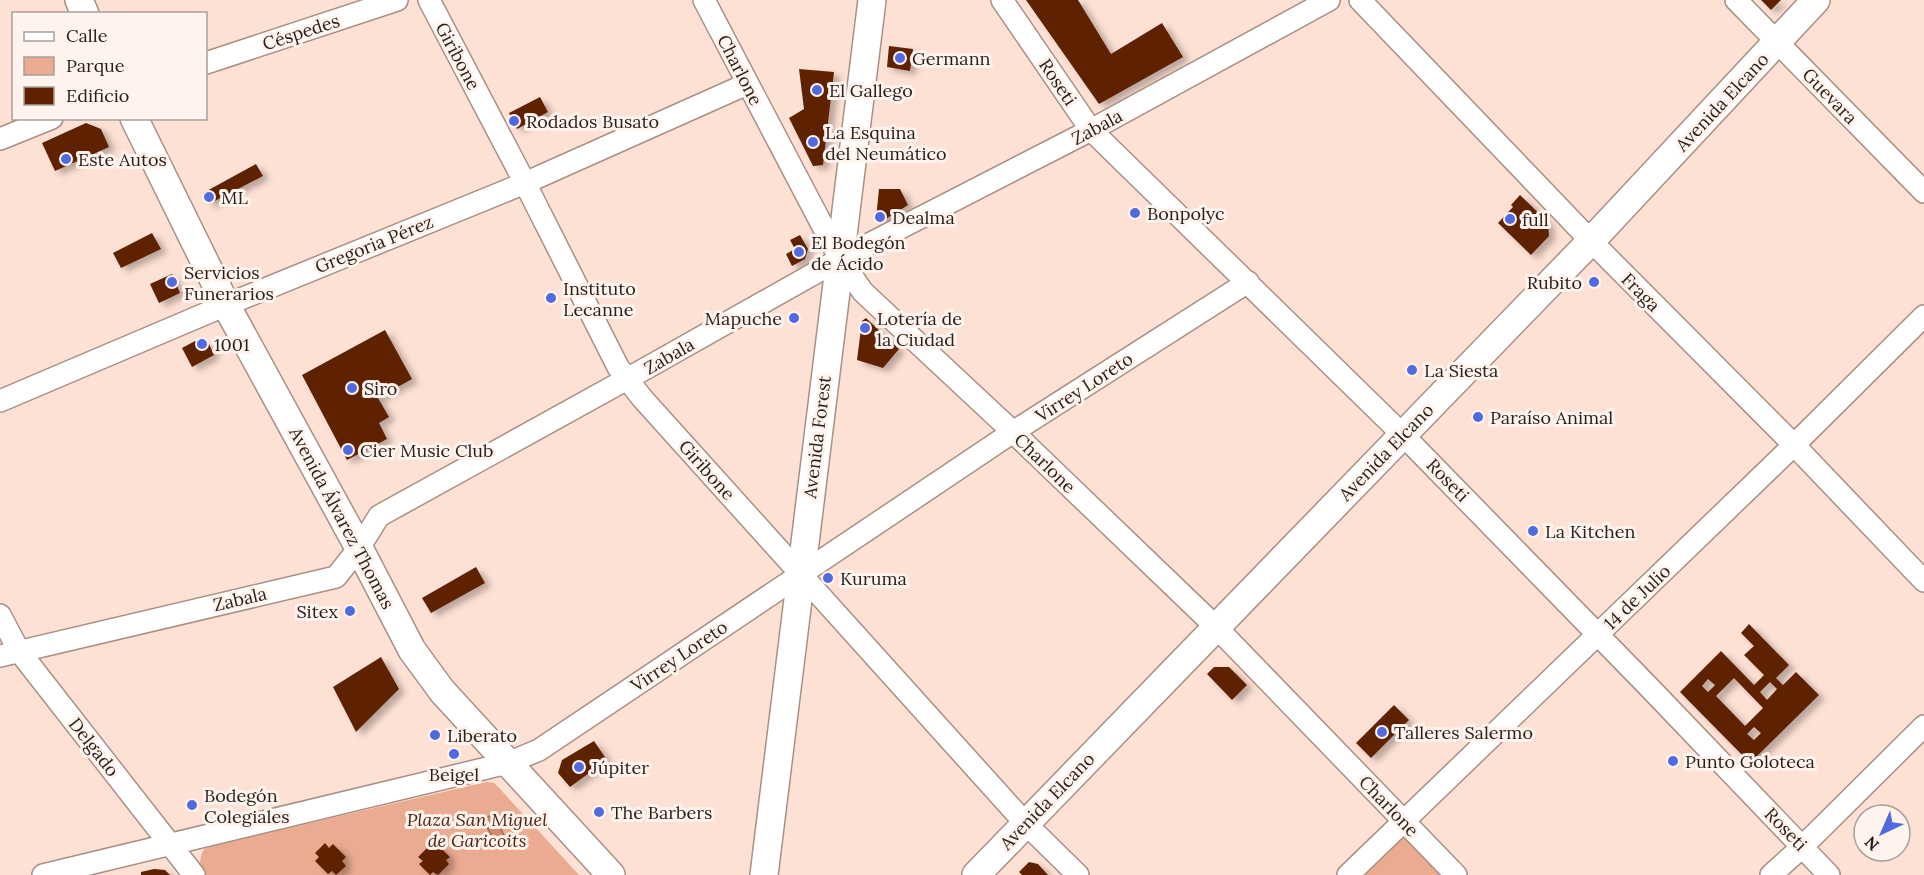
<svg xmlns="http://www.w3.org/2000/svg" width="1924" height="875" font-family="Lora,serif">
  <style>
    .green { fill: #eaab90 }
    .water { fill: #d18b6d; stroke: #9f6a54; stroke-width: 1.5 }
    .building { fill: #5e2203; fill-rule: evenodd; filter: url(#shadow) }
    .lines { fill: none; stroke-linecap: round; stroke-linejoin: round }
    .minor-casing { stroke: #aa8f84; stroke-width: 24 }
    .major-casing { stroke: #aa8f84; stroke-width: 30 }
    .minor { stroke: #fff; stroke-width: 21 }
    .major { stroke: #fff; stroke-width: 27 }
    .poi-dot { fill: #526adf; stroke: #fff3ee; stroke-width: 2 }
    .labels { text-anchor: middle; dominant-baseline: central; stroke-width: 6; stroke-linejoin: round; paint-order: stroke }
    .street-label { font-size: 18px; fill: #291e1a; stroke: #fff3ee }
    .poi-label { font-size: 18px; fill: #291e1a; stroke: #fff3ee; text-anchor: start }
    .park-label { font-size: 18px; font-style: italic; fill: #4c1f09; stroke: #fff3ee }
  </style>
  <defs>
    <filter id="shadow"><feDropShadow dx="6" dy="4" stdDeviation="3" flood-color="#0004"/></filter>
  </defs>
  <rect width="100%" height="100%" fill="#fee1d5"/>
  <g class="green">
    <path d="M 486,782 L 494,783 L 500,789 L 579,875 L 206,875 C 198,866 199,859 204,849 L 215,845 Z"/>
    <polygon points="1402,833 1441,875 1358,875"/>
  </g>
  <polygon class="water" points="494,813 505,838 497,845 483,820"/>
  <g class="building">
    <polygon points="1026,0 1078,0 1111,54 1162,23 1183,57 1099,104"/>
    <polygon points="1761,0 1781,0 1771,10"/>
    <polygon points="889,46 913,49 910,71 887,67"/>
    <polygon points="799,69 834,72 823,165 813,166 789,118 804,109"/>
    <polygon points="540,97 548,112 517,129 509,113"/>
    <polygon points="86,123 101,129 109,147 55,171 42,143"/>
    <polygon points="256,164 263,176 209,204 203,193"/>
    <polygon points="879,189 900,189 908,205 881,222 876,219"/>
    <polygon points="1520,195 1548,222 1549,236 1531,255 1498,223 1513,207 1511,205"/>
    <polygon points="152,233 161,249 121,268 113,253"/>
    <polygon points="800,235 808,249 805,259 792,266 786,254 795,249 790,240"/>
    <polygon points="172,274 180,293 159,303 150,284"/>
    <polygon points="866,318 899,349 883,368 857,360 862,321"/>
    <polygon points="385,330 412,379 378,398 389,417 379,423 387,439 347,460 302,375"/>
    <polygon points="195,341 209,344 214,355 192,367 182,348"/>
    <polygon points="476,567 485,583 431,613 422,598"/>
    <path d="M 1749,624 L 1789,665 L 1776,678 L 1783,685 L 1796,672 L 1819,695 L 1750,763 L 1680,692 L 1721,651 L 1754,685 L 1764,675 L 1744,655 L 1754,646 L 1741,633 ZM 1734,678 L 1763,708 L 1745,726 L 1716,696 ZM 1708,679 L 1715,685 L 1708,692 L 1702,686 ZM 1770,682 L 1777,689 L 1767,700 L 1760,692 ZM 1754,727 L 1761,733 L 1754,740 L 1747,734 Z"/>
    <polygon points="381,657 399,689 356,732 333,687"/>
    <polygon points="1214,667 1229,667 1247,685 1232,700 1207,674"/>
    <polygon points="1394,705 1409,720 1371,758 1356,743"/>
    <polygon points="594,741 607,760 570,787 558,773 562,760"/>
    <polygon points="325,843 329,848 333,844 346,857 342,861 346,866 336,875 332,871 328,874 315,861 319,857 315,853"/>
    <polygon points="431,844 435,848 438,845 450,857 446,860 449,864 438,875 433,872 430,875 419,864 423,861 418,857"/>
    <polygon points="1029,862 1038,864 1048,875 1022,875 1019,872"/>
    <polygon points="154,869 165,870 170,875 141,875 141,872"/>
  </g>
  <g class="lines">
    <g class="minor-casing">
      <g id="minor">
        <polyline points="429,0 525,183 618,367 642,398 1025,823 1078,875"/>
        <polyline points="704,0 840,259 863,292 1013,432 1216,627 1456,875"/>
        <polyline points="1002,0 1091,130 1403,435 1646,684 1829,875"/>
        <polyline points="1360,0 1591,241 1794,445 1924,581"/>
        <polyline points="1736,0 1924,192"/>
        <polyline points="206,63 397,0"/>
        <polyline points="0,139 52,118"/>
        <polyline points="0,401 226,305 525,183 747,84"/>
        <polyline points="0,615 19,651 194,875"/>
        <polyline points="0,656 336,577 359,548 379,516 627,379 840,259 1091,130 1329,0"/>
        <polyline points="43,875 508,763 539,750 1013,432 1248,282"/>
        <polyline points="1348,875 1794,445 1924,316"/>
        <polyline points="1771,875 1802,847 1924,726"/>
      </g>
    </g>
    <g class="major-casing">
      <g id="major">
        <polyline points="79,0 85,14"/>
        <polyline points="134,118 226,305 359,548 412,650 442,691 611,875"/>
        <polyline points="764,875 872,0"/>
        <polyline points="976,875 1591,241 1816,0"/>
      </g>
    </g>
    <use href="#minor" class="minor"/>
    <use href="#major" class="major"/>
  </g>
  <g class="poi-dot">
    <circle cx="900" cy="58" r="6"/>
    <circle cx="817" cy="90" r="6"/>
    <circle cx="514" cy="121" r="6"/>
    <circle cx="813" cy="142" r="6"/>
    <circle cx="66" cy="159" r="6"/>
    <circle cx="209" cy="197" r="6"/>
    <circle cx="1135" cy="213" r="6"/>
    <circle cx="880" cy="217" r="6"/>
    <circle cx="1510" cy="219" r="6"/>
    <circle cx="799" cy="252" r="6"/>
    <circle cx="172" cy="282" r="6"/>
    <circle cx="1594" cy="282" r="6"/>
    <circle cx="551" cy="298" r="6"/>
    <circle cx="794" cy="318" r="6"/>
    <circle cx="865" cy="328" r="6"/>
    <circle cx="202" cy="344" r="6"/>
    <circle cx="1412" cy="370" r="6"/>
    <circle cx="352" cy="388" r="6"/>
    <circle cx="1478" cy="417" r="6"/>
    <circle cx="348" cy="450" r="6"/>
    <circle cx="1533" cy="531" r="6"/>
    <circle cx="828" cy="578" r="6"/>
    <circle cx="350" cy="611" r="6"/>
    <circle cx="1382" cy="732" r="6"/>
    <circle cx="435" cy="735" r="6"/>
    <circle cx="454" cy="754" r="6"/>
    <circle cx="1673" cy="761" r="6"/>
    <circle cx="579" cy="767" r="6"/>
    <circle cx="192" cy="805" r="6"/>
    <circle cx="599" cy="812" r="6"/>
  </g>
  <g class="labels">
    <g class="street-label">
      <text transform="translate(301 32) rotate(-18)">Céspedes</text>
      <text transform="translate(458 56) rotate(62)">Giribone</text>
      <text transform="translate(740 70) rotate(63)">Charlone</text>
      <text transform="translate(1058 82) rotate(56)">Roseti</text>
      <text transform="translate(1830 96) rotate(46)">Guevara</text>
      <text transform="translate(1722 102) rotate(-47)">Avenida Elcano</text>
      <text transform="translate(1097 127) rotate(-28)">Zabala</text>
      <text transform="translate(374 244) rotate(-22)">Gregoria Pérez</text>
      <text transform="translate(1641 292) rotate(45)">Fraga</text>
      <text transform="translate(669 356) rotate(-30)">Zabala</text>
      <text transform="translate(1084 387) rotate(-33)">Virrey Loreto</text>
      <text transform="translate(817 437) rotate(-83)">Avenida Forest</text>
      <text transform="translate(1386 452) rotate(-46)">Avenida Elcano</text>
      <text transform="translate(1045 463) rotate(44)">Charlone</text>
      <text transform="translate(707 470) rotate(48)">Giribone</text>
      <text transform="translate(1448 480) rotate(46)">Roseti</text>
      <text transform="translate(342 518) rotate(62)">Avenida Álvarez Thomas</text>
      <text transform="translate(1637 597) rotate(-44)">14 de Julio</text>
      <text transform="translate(240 599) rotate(-13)">Zabala</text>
      <text transform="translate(679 656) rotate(-34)">Virrey Loreto</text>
      <text transform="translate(94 747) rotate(52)">Delgado</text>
      <text transform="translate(1047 801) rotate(-46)">Avenida Elcano</text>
      <text transform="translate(1389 806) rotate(46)">Charlone</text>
      <text transform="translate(1786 829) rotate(46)">Roseti</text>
    </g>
    <g class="poi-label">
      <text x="912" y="58">Germann</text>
      <text x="829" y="90">El Gallego</text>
      <text x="526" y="121">Rodados Busato</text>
      <text x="825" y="132">La Esquina<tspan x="825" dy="21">del Neumático</tspan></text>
      <text x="78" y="159">Este Autos</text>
      <text x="221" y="197">ML</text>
      <text x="1147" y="213">Bonpolyc</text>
      <text x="892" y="217">Dealma</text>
      <text x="1522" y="219">full</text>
      <text x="811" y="242">El Bodegón<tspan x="811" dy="21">de Ácido</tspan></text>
      <text x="184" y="272">Servicios<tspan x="184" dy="21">Funerarios</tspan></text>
      <text x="1582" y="282" text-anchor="end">Rubito</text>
      <text x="563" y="288">Instituto<tspan x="563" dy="21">Lecanne</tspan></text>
      <text x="782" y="318" text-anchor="end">Mapuche</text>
      <text x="877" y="318">Lotería de<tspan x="877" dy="21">la Ciudad</tspan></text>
      <text x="214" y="344">1001</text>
      <text x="1424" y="370">La Siesta</text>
      <text x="364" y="388">Siro</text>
      <text x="1490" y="417">Paraíso Animal</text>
      <text x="360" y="450">Cier Music Club</text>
      <text x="1545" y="531">La Kitchen</text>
      <text x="840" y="578">Kuruma</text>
      <text x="338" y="611" text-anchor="end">Sitex</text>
      <text x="1394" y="732">Talleres Salermo</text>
      <text x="447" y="735">Liberato</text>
      <text x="1685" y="761">Punto Goloteca</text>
      <text x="591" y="767">Júpiter</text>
      <text x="454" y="774" text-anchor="middle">Beigel</text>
      <text x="204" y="795">Bodegón<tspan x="204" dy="21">Colegiales</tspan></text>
      <text x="611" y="812">The Barbers</text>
    </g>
    <g class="park-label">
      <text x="477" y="819">Plaza San Miguel<tspan x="477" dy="21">de Garicoits</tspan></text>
    </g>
  </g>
  <rect x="12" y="12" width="195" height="108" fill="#fff3ee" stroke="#a99e99" stroke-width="1.5"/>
  <rect x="24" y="32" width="30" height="9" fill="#ffffff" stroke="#a99e99" stroke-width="1.5"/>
  <text x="66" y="42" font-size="18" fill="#291e1a">Calle</text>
  <rect x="24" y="57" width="30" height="18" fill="#eaab90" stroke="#a99e99" stroke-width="1.5"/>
  <text x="66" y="72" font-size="18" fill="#291e1a">Parque</text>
  <rect x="24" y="87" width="30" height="18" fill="#5e2203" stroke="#a99e99" stroke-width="1.5"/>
  <text x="66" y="102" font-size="18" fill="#291e1a">Edificio</text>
  <g transform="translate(1882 833) rotate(224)"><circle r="28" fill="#fff3ee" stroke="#a99e99" stroke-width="1.5"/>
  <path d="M0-4.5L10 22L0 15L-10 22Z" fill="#526adf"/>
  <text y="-9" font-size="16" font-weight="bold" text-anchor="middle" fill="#291e1a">N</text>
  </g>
</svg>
